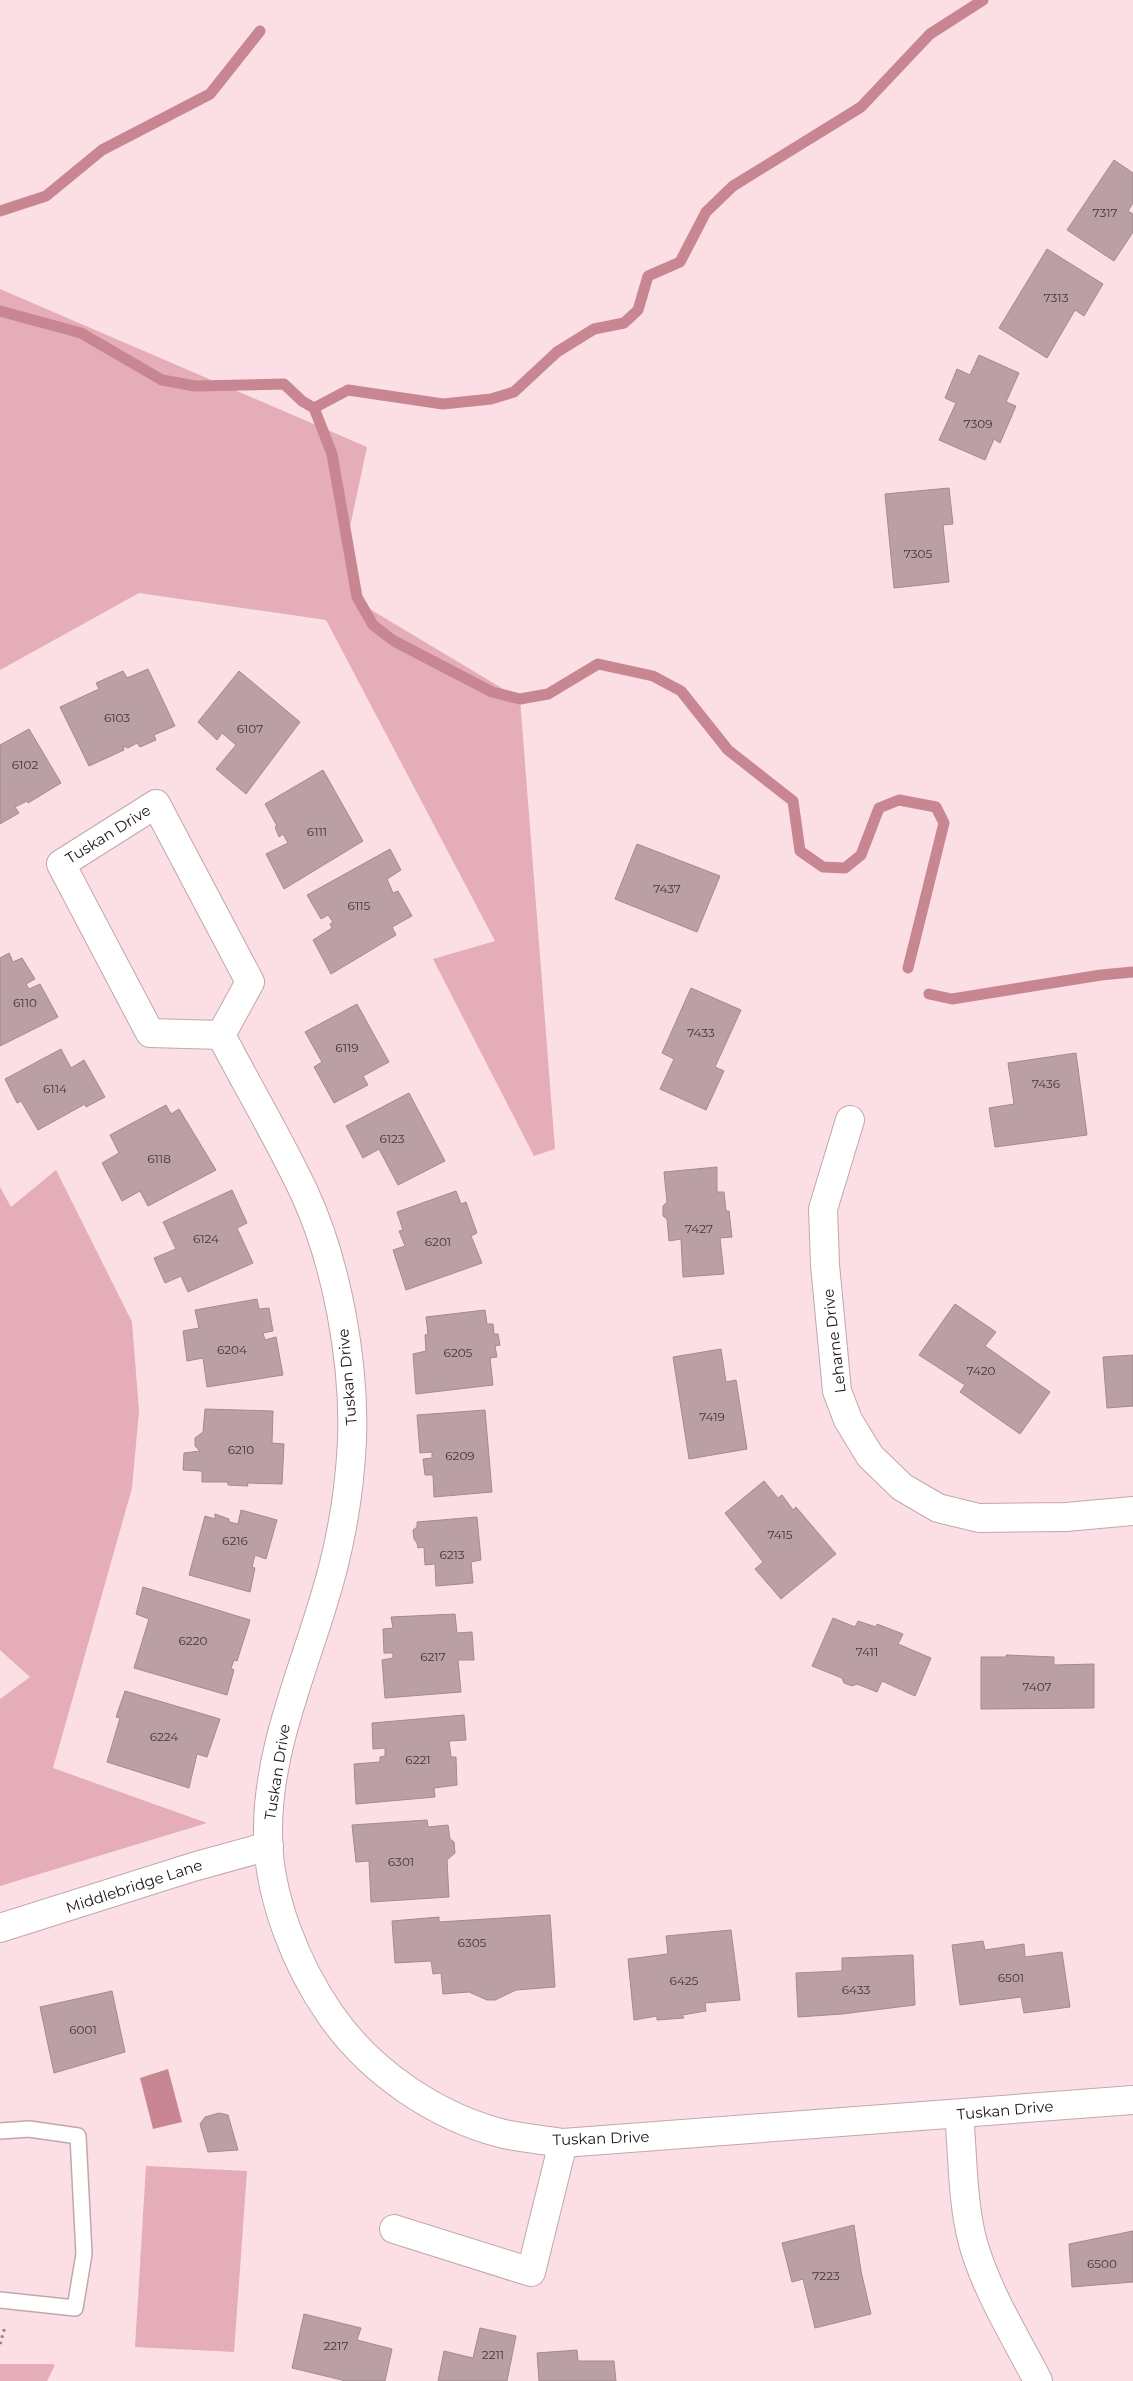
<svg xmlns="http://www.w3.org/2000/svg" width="1133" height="2381" font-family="Montserrat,sans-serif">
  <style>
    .green { fill: #e5adb7 }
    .water { fill: #c88693 }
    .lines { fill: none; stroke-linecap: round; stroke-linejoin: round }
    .stream { stroke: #c88693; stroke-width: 11 }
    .building { fill: #baa0a5; stroke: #a38a8e }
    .lane-casing { stroke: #c1a7ab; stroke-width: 18 }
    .street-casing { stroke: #c1a7ab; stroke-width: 30 }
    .path { stroke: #907d80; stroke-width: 3; stroke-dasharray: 2.5 4; stroke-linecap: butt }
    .lane { stroke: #fff; stroke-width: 15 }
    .street { stroke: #fff; stroke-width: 28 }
    .labels { text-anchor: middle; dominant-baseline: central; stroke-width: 4.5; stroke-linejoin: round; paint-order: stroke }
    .number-label { font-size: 12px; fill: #433638 }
    .street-label { font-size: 15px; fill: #1b1213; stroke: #fff }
  </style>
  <rect width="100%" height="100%" fill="#fbdfe4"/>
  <g class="green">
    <polygon points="0,289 367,447 347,541 363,605 520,699 555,1149 534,1156 433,959 495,941 326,620 139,593 0,670"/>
    <polygon points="56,1170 132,1322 139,1411 132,1488 53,1768 207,1823 0,1886 0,1699 30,1677 0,1650 0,1187 11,1207"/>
    <polygon points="146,2166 247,2171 234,2352 135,2347"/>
    <polygon points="0,2364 52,2364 55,2365 47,2381 0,2381"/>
  </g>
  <polygon class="water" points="168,2069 182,2122 153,2129 140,2078"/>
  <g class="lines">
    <g class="stream">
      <polyline points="0,211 46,196 102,150 210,94 260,31"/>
      <polyline points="0,311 81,333 162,380 195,386 284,384 302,401 314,408 332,454 357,597 373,625 394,641 492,692 520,699 548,694 598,664 653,676 681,691 728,750 793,801 800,851 823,867 845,868 861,855 879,808 899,800 936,807 944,823 908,968"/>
      <polyline points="314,408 348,390 443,404 491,399 514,392 557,352 594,329 624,323 638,310 648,276 680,262 706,212 733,186 861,107 930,34 983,0"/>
      <polyline points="929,994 952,999 1101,975 1133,972"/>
    </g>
  </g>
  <g class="building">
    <polygon points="1114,160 1133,173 1133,203 1128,211 1133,214 1133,232 1114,261 1067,230"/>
    <polygon points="1047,249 1103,284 1084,316 1075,310 1047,358 999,328"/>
    <polygon points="979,355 1019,373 1006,402 1016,406 1000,443 994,439 985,460 939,440 956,403 945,398 957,369 970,375"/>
    <polygon points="949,488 953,524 943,525 949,582 894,588 885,494"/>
    <polygon points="148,669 175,726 154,735 156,740 140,747 137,743 128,748 123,746 124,750 89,766 60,707 99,689 96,683 123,671 127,678"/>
    <polygon points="239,671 300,722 246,794 216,769 236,745 222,733 217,740 198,722"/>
    <polygon points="29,729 61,783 28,803 27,801 15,807 19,813 0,824 0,745"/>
    <polygon points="323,770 363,841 284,889 266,854 288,843 283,834 279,837 275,827 277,826 265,804"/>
    <polygon points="637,844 720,876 697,932 615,899"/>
    <polygon points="390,849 401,870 387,879 393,893 398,891 412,916 392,927 396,935 331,974 313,940 332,928 330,924 333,922 328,915 321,919 307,895"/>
    <polygon points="9,953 13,962 22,958 35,979 26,984 29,989 40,984 58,1017 0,1046 0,958"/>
    <polygon points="691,988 741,1010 715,1067 724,1071 706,1110 660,1089 674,1059 662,1053"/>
    <polygon points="357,1004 389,1062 363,1076 368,1085 334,1103 314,1067 322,1062 305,1032"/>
    <polygon points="61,1049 71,1068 84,1060 105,1097 86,1107 85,1104 38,1130 21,1101 17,1103 5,1079"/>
    <polygon points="1076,1053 1087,1135 995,1147 989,1108 1014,1104 1008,1063"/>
    <polygon points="409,1093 445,1161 398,1185 379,1149 363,1158 346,1126"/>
    <polygon points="166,1105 171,1114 179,1109 216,1170 148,1206 140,1191 122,1201 102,1163 119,1153 110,1135"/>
    <polygon points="717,1167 717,1192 724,1192 726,1211 729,1211 732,1237 720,1238 724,1274 683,1277 681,1239 669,1241 667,1219 663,1216 663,1206 667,1202 664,1172"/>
    <polygon points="232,1190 247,1223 237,1228 253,1263 188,1292 181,1276 165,1283 154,1258 176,1249 163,1222"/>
    <polygon points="456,1191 461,1204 466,1202 477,1233 471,1236 482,1263 406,1290 393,1250 405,1246 399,1231 403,1230 397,1212"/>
    <polygon points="257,1299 259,1309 269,1308 273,1331 263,1333 265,1340 276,1337 283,1375 207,1387 203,1358 187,1361 183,1331 199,1328 195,1310"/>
    <polygon points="955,1304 996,1332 985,1346 1050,1392 1020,1434 960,1392 965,1385 919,1355"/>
    <polygon points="485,1310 487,1324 493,1324 494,1334 498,1334 500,1345 495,1346 497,1357 490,1358 493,1385 416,1394 413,1354 426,1351 425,1335 428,1334 426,1317"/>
    <polygon points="721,1349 726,1382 736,1380 747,1449 689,1459 673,1357"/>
    <polygon points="1133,1355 1133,1406 1107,1408 1103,1357"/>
    <polygon points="205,1409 273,1411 272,1443 284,1444 282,1484 247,1483 248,1486 228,1485 228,1482 202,1482 202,1471 183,1470 184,1453 200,1451 195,1446 195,1438 203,1432"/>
    <polygon points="485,1410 492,1492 434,1497 433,1475 425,1475 423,1459 432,1458 432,1452 420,1453 417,1415"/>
    <polygon points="764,1481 778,1498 782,1495 793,1510 796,1507 836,1554 781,1599 755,1569 763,1562 725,1513"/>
    <polygon points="241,1510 277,1520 266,1559 255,1555 252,1567 255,1568 250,1592 189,1575 205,1516 215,1519 215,1514 229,1519 229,1522 238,1524"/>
    <polygon points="477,1517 481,1560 471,1562 473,1583 436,1586 435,1564 425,1565 424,1547 418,1548 417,1543 414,1539 413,1530 417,1527 417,1522"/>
    <polygon points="143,1587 250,1620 237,1661 234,1660 231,1668 234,1670 227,1695 134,1668 149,1619 136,1614"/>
    <polygon points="455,1614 457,1633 472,1632 474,1660 458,1660 461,1692 385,1698 382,1660 393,1658 393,1653 384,1653 383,1629 393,1628 391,1617"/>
    <polygon points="833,1618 855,1627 858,1621 876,1627 877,1624 903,1634 898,1644 931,1658 915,1696 882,1681 877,1692 857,1684 852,1686 844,1683 842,1678 812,1666"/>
    <polygon points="1006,1655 1054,1657 1054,1665 1094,1664 1094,1708 981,1709 981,1657 1007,1657"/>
    <polygon points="125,1691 220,1719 207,1757 197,1754 189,1788 107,1762 120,1718 116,1717"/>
    <polygon points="464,1715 466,1740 449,1741 451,1757 456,1757 457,1785 434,1788 435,1797 356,1804 354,1764 380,1762 380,1757 385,1756 385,1748 373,1749 372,1723"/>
    <polygon points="427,1820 428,1827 448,1825 450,1839 454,1842 455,1853 447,1860 449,1897 371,1902 369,1861 356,1862 352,1825"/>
    <polygon points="550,1915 555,1987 516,1990 495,2000 487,2000 469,1992 443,1994 441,1973 433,1974 431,1961 395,1963 392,1921 439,1917 439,1922"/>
    <polygon points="731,1930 740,2000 705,2003 706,2011 682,2015 684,2018 657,2020 657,2016 634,2020 628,1959 668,1954 666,1936"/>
    <polygon points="983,1941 985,1950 1024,1944 1025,1957 1062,1952 1070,2007 1024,2013 1021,1997 960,2005 952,1945"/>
    <polygon points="913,1955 915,2005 842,2014 798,2017 796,1973 842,1971 842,1958"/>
    <polygon points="112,1991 125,2052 54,2073 40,2007"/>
    <polygon points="219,2113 228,2115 238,2150 208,2152 200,2124 205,2117"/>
    <polygon points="854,2225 861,2271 871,2314 815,2328 803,2279 792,2282 782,2243"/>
    <polygon points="1133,2231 1133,2282 1072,2287 1069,2244"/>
    <polygon points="304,2314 361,2328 357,2340 392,2349 385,2381 346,2381 292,2368"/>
    <polygon points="480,2328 516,2336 507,2381 438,2381 444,2351 473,2358"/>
    <polygon points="577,2350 578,2361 614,2361 616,2381 539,2381 537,2353"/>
  </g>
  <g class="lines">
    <g class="lane-casing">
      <polyline id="lane" points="0,2131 29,2129 78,2136 84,2254 75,2308 0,2300"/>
    </g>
    <g class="street-casing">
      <g id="street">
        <polygon points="156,804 250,982 221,1035 150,1033 61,864"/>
        <path d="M 221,1035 C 248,1087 279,1139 304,1192 C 337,1263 355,1363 352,1441 C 350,1482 344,1524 334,1564 C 312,1654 266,1742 268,1837 C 269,1897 296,1965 330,2014 C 370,2072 436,2117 504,2134 C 523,2138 543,2140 563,2143 L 1133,2100"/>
        <polyline points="850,1120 823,1209 825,1265 837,1391 848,1420 870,1456 902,1487 938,1508 979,1518 1066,1517 1133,1511"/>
        <polyline points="0,1928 193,1867 269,1846"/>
        <path d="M 959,2114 C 963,2156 962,2202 973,2243 C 987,2292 1015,2336 1038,2381"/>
        <polyline points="394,2229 531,2272 563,2143"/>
      </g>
    </g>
    <polyline class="path" points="0,2344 5,2327"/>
    <use href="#lane" class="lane"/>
    <use href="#street" class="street"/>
  </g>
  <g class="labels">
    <g class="number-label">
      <text x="1105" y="212">7317</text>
      <text x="1056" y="297">7313</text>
      <text x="978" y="423">7309</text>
      <text x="918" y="553">7305</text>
      <text x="117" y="717">6103</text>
      <text x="250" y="728">6107</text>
      <text x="25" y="764">6102</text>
      <text x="317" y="831">6111</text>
      <text x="667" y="888">7437</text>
      <text x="359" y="905">6115</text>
      <text x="25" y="1002">6110</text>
      <text x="701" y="1032">7433</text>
      <text x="347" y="1047">6119</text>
      <text x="1046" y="1083">7436</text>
      <text x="55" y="1088">6114</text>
      <text x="392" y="1138">6123</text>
      <text x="159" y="1158">6118</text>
      <text x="699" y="1228">7427</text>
      <text x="206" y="1238">6124</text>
      <text x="438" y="1241">6201</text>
      <text x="232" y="1349">6204</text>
      <text x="458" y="1352">6205</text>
      <text x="981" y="1370">7420</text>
      <text x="712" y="1416">7419</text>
      <text x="241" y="1449">6210</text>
      <text x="460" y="1455">6209</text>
      <text x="780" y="1534">7415</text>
      <text x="235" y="1540">6216</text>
      <text x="452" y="1554">6213</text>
      <text x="193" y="1640">6220</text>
      <text x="867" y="1651">7411</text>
      <text x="433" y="1656">6217</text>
      <text x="1037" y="1686">7407</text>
      <text x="164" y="1736">6224</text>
      <text x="418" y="1759">6221</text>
      <text x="401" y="1861">6301</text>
      <text x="472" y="1942">6305</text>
      <text x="1011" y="1977">6501</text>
      <text x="684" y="1980">6425</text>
      <text x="856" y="1989">6433</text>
      <text x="83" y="2029">6001</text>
      <text x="1102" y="2263">6500</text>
      <text x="826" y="2275">7223</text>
      <text x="336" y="2345">2217</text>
      <text x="493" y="2354">2211</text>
    </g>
    <g class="street-label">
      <text transform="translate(108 834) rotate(-32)">Tuskan Drive</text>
      <text transform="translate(834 1341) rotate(-97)">Leharne Drive</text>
      <text transform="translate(347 1377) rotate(-95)">Tuskan Drive</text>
      <text transform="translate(277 1772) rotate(-81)">Tuskan Drive</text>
      <text transform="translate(134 1886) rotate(-18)">Middlebridge Lane</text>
      <text transform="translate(1005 2110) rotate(-5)">Tuskan Drive</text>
      <text transform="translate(601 2138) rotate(-2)">Tuskan Drive</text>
    </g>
  </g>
</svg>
